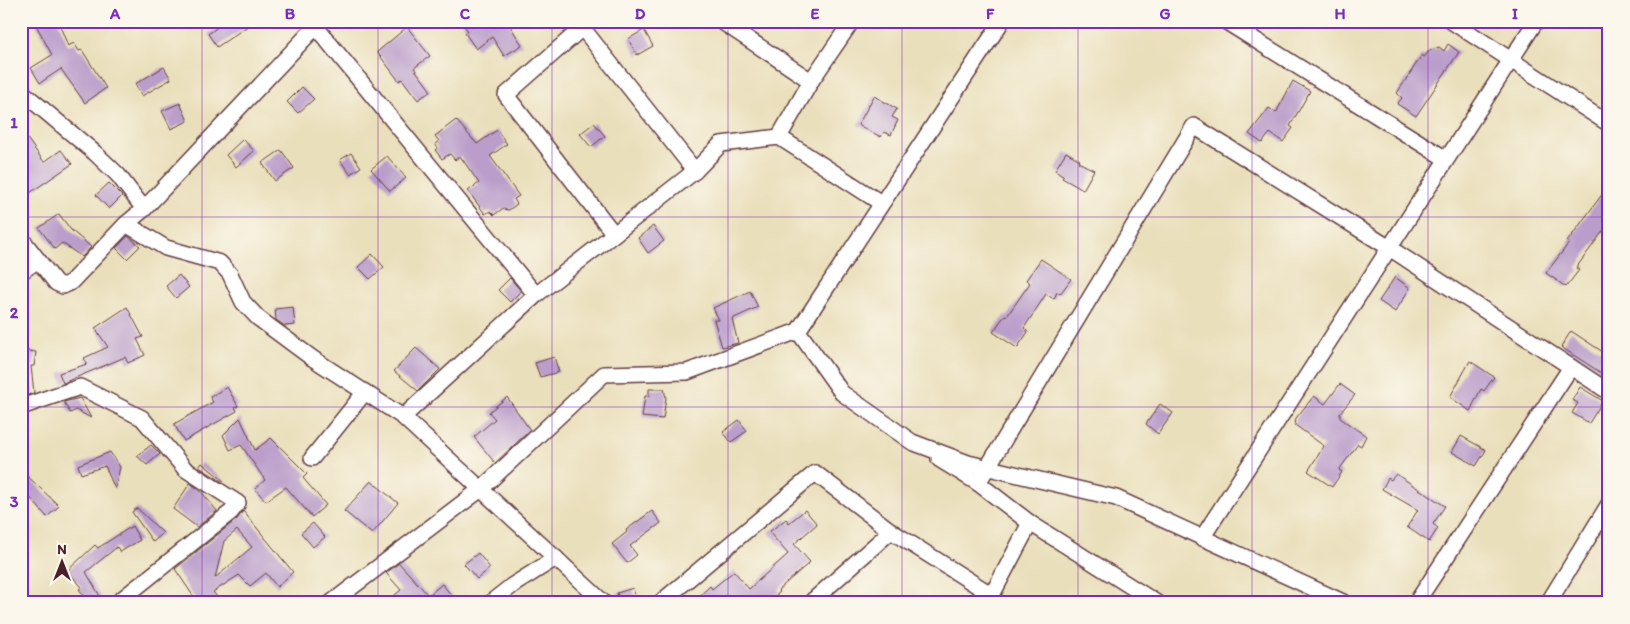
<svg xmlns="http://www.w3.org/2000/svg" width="1630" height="624" font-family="Itim,sans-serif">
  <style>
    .building { fill: #ba9dca; fill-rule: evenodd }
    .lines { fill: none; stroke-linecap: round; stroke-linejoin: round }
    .minor-casing { stroke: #623c41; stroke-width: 18 }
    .minor { stroke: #fff; stroke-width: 15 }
    .grid { fill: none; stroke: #7b2cbf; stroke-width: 1; stroke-opacity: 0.55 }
    .neatline { fill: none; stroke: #7b2cbf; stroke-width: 2 }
    .grid-label { font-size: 16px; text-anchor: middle; font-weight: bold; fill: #7b2cbf }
  </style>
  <rect width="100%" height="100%" fill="#fbf7ec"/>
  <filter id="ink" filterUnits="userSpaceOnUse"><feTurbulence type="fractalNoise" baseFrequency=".02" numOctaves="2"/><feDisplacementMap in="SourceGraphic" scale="10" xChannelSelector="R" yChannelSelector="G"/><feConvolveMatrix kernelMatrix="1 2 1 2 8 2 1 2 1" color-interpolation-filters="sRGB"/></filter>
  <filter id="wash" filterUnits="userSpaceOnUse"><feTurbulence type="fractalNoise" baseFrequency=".0096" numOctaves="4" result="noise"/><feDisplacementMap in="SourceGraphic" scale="20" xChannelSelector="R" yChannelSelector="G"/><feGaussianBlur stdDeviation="1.12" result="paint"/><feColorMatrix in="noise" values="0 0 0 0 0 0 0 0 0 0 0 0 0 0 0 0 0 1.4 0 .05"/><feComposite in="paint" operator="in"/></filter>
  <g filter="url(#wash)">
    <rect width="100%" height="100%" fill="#eadfbb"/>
    <g id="blocks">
      <g class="building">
        <polygon points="34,21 58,21 68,46 74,43 79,51 82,50 106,88 85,103 61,69 40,83 31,68 52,55"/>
        <polygon points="226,21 255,21 217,47 208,34"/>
        <polygon points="461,21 507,21 522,45 504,56 492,37 476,49 465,33 468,31"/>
        <polygon points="407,27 430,56 414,68 431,91 418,100 402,79 399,81 377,52"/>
        <polygon points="644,30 653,46 637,55 628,39"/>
        <polygon points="1448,44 1459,52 1416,116 1397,104 1402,98 1397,93 1422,55 1424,57 1429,51 1439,47 1444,51"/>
        <polygon points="164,67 171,79 142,96 135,84"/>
        <polygon points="1293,81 1310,91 1290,126 1293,128 1283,142 1270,133 1262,143 1249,134 1269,108 1276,113"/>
        <polygon points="302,87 314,99 298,113 287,102"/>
        <polygon points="874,96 897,109 892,117 898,120 891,135 884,132 881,137 858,125"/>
        <polygon points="180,103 188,121 171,129 162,111"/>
        <polygon points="456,120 477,144 497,130 507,144 490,156 519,196 514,199 517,204 509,210 502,209 494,215 490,211 485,214 468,191 479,183 460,156 455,160 450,154 442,159 435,150 438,148 435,144 439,141 435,136"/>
        <polygon points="594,123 605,136 591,147 580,134"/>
        <polygon points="21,130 44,162 61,150 72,164 21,199"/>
        <polygon points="243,139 254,151 236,167 226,155"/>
        <polygon points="281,150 294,168 275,181 262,163"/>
        <polygon points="1066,152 1080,160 1078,162 1094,170 1083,190 1062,178 1064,176 1055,170"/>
        <polygon points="351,153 361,167 350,174 340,160"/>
        <polygon points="387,156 406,178 390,191 371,169"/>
        <polygon points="109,183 122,196 109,209 96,195"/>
        <polygon points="1609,185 1609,223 1576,268 1579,270 1566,287 1546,273 1569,243 1567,242"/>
        <polygon points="59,214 71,230 91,247 82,257 62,243 55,249 39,228"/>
        <polygon points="653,226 664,241 648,253 638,238"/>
        <polygon points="128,236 140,246 127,259 116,248"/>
        <polygon points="372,254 384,267 370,279 358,267"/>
        <polygon points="1041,259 1071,279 1060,294 1057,292 1054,299 1046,294 1024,328 1028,332 1017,348 993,332 1005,315 1007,316 1030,283 1026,280"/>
        <polygon points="179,275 189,287 176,298 166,286"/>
        <polygon points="1395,277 1410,288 1395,312 1379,301"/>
        <polygon points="510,278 521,291 510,302 498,290"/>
        <polygon points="750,291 758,307 732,319 738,343 722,347 714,320 719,320 713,308"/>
        <polygon points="127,307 143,337 137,339 145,355 128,363 125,357 63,383 59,373 87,364 84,358 108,347 95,328"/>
        <polygon points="293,307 295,325 285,326 276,320 275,309"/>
        <polygon points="1571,331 1609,356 1609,378 1561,347"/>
        <polygon points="416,348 440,369 418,391 394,371"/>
        <polygon points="21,350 36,352 34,366 31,366 34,393 21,397"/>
        <polygon points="554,357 559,372 540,377 535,363"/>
        <polygon points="1470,361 1494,377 1484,391 1481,389 1470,411 1450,397"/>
        <polygon points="1340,384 1355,395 1340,413 1340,418 1366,436 1361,446 1358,444 1339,470 1342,472 1332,487 1308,471 1324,446 1295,425 1296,418 1314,396 1325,404"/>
        <polygon points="227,387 238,406 235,407 237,411 184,441 174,424 213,402 210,397"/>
        <polygon points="1580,387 1603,401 1589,423 1572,413 1578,403 1572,400"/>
        <polygon points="649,389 664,389 666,398 663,419 642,417 645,396 649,396"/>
        <polygon points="507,397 530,430 495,463 474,437 495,419 489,412"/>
        <polygon points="80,398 91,418 76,410 70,413 64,402"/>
        <polygon points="1160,404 1173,413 1158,434 1146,424"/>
        <polygon points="240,418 255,450 271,438 307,474 303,478 326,505 312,517 286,487 266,501 255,489 265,480 241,445 230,450 223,435"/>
        <polygon points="739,420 747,431 731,442 723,432"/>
        <polygon points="1461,436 1486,450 1476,466 1452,452"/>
        <polygon points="151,445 160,454 147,465 137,456"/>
        <polygon points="110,452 120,467 115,489 105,466 81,474 78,465"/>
        <polygon points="202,463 224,481 223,482 199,467"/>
        <polygon points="21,470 59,506 47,517 21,487"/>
        <polygon points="1396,474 1445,506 1433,524 1438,528 1429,542 1407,527 1418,510 1382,489 1388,478 1391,480"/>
        <polygon points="371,481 398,503 372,534 344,511"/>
        <polygon points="190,483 200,490 217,511 197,527 173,509"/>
        <polygon points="137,508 163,533 153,542 132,512"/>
        <polygon points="805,510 817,524 794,544 810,562 778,590 780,592 767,603 692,603 710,586 712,589 734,571 749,589 788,554 769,532 786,519 789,523"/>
        <path d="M 243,511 L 293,572 L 277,587 L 266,573 L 250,586 L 239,575 L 213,592 L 222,603 L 198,603 L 175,569 L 237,519 ZM 237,530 L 252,547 L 215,578 L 224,541 Z"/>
        <polygon points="652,511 661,523 630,546 637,555 627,563 612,544 627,532 626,530"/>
        <polygon points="313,523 325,537 313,547 301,533"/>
        <polygon points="132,526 140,540 120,552 117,547 86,572 104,603 97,603 93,598 88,601 79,589 82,587 67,571 95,545 98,548"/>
        <polygon points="478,553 490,568 477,579 464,564"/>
        <polygon points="399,563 428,595 418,603 385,603 401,590 386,573"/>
        <polygon points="442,584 458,603 435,603 429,595"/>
        <polygon points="633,588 637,603 619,603 617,593"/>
      </g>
    </g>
  </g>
  <g filter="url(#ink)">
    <use href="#blocks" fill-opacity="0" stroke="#623c41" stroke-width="1"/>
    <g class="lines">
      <g class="minor-casing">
        <g id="minor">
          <polyline points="577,21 695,171"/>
          <polyline points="721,21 811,81"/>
          <polyline points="1225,21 1446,159"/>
          <polyline points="1451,21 1609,124"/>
          <polyline points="316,27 536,295"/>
          <polyline points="582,28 506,95 614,234"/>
          <polyline points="21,91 95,153 118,175 144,209"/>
          <polyline points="779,137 811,81 852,21"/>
          <polyline points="126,224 166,248 220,263 230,274 243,302 258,318 312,358 403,417 604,603"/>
          <polyline points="21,238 38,260"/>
          <polyline points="21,272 38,260 56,283 63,286 71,282 126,224 144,209 321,21"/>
          <polyline points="798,331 842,393 912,442 968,463 1116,498 1345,603"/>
          <polyline points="21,407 80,387 142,418 185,469 238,503 231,512 117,603"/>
          <polyline points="403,417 536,295 695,171 721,144 779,137 881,203"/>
          <polyline points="312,458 365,392"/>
          <polyline points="939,459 978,483 1030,523 1157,603"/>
          <polyline points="978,483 1194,126 1388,247 1609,392"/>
          <polyline points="1202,538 1536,21"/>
          <polyline points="331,603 481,489 604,374 687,372 798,331 1002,21"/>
          <polyline points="490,603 513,585 556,558"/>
          <polyline points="660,603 815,473 891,531 992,595 1030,523"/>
          <polyline points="810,603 891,531"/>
          <polyline points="1416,603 1571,367"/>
          <polyline points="1548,603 1609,504"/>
        </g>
      </g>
      <use href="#minor" class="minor"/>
    </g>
  </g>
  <path class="grid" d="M 202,21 L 202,603M 378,21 L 378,603M 552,21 L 552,603M 728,21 L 728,603M 902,21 L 902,603M 1078,21 L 1078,603M 1252,21 L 1252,603M 1428,21 L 1428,603M 21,217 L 1609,217M 21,407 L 1609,407"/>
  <rect width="1630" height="624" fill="none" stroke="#fbf7ec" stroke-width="55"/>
  <g transform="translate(62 562)" stroke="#fbf7ec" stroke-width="4" paint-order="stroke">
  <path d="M0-4L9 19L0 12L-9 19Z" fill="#4a1f2b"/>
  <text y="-8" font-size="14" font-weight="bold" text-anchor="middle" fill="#4a1f2b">N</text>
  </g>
  <rect x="28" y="28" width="1574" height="568" class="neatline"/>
  <g class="grid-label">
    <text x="115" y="19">A</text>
    <text x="290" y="19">B</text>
    <text x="465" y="19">C</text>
    <text x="640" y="19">D</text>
    <text x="815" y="19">E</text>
    <text x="990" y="19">F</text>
    <text x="1165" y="19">G</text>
    <text x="1340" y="19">H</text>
    <text x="1515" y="19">I</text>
    <text x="14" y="128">1</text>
    <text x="14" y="318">2</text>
    <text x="14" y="507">3</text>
  </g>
</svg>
